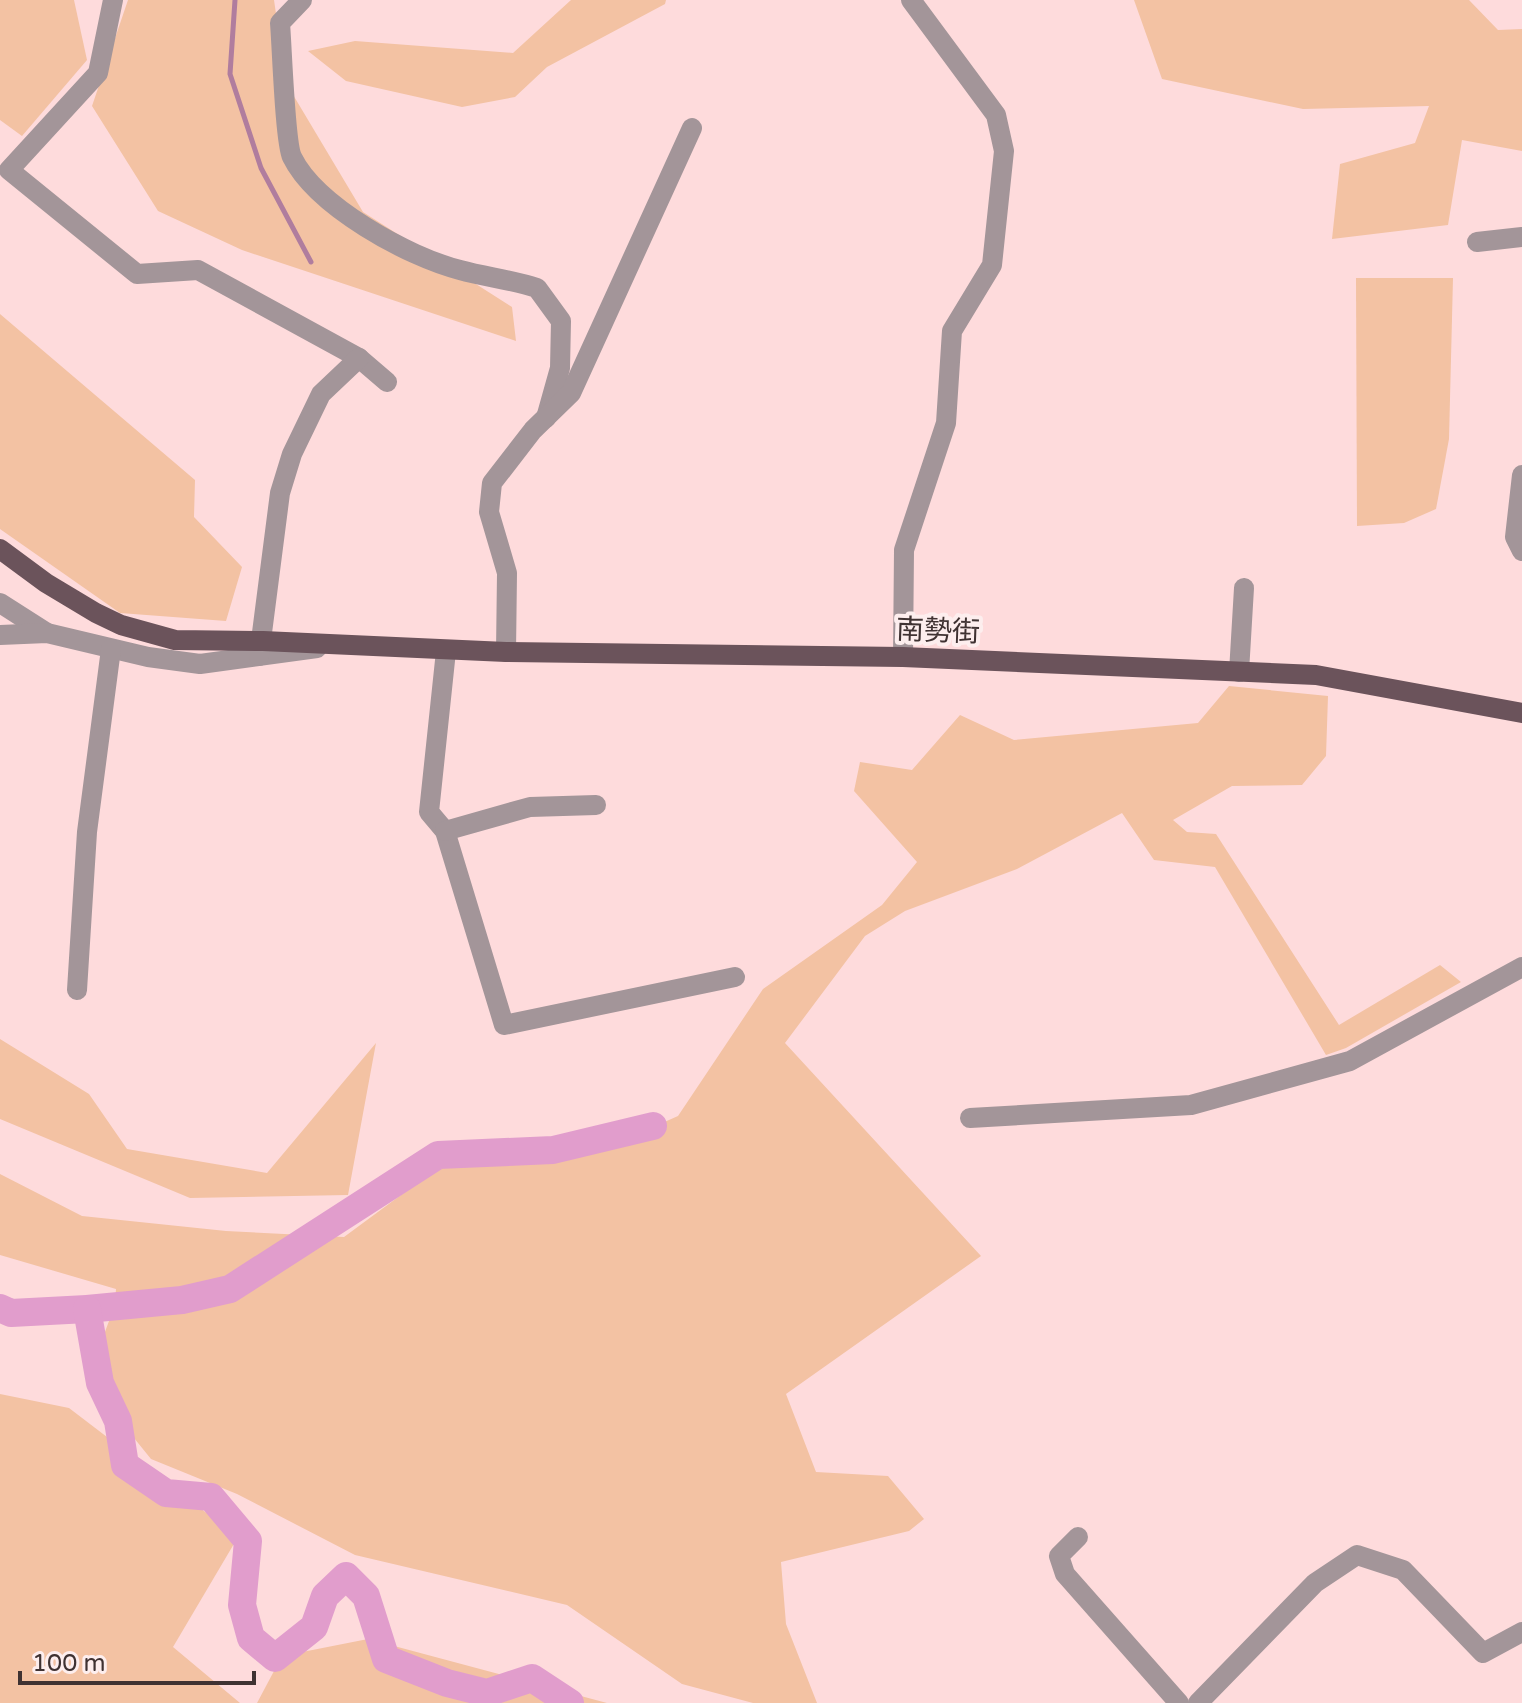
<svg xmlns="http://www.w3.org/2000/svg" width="1522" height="1703" font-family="'Varela Round','Noto Sans TC',sans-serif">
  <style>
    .green { fill: #f3c2a3 }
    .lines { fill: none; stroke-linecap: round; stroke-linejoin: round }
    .stream { stroke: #b07d9e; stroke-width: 5 }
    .river { stroke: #e19dcc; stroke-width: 28 }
    .minor { stroke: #a39599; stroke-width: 20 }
    .major { stroke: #6b535b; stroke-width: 20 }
    .labels { text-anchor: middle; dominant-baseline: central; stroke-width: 8; stroke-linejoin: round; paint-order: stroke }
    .street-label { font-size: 28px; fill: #3f3232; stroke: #fdeeee }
  </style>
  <rect width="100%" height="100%" fill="#fedbdc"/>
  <g class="green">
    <polygon points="0,0 74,0 87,60 22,136 0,120"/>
    <polygon points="128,0 274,0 286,83 363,212 512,307 516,341 242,250 158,211 92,106"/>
    <polygon points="571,0 666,0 665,4 547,67 515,97 462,107 346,81 308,51 355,41 513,53"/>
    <polygon points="1134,0 1469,0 1498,30 1522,29 1522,151 1462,140 1448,225 1332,239 1340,164 1415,143 1429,106 1303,109 1162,79"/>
    <polygon points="1356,278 1453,278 1449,439 1436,509 1404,523 1357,526"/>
    <polygon points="0,314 195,480 194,517 242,567 226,621 120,613 0,529"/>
    <polygon points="1229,686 1328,696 1326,756 1302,785 1232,786 1173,820 1187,832 1216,834 1339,1025 1440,965 1461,982 1346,1048 1326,1055 1215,867 1154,860 1122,813 1017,869 905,911 865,936 785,1043 981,1256 786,1394 816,1472 888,1476 924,1519 909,1531 781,1562 786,1624 817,1703 753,1703 682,1684 567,1605 355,1555 237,1494 151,1459 87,1380 115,1305 116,1289 0,1255 0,1174 82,1216 226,1231 344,1237 443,1164 599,1151 678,1116 763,989 882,905 917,862 854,791 860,762 912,770 960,715 1014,740 1198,723"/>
    <polygon points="0,1039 89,1094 127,1149 267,1173 376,1043 348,1195 190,1198 0,1119"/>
    <polygon points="0,1394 69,1408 238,1537 173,1647 240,1703 0,1703"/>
    <polygon points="368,1639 607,1703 257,1703 282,1656"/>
  </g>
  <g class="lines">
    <polyline class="stream" points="235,0 230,74 261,168 311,262"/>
    <g class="river">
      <polyline points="0,1308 11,1313 87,1309 182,1300 230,1289 438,1155 553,1150 653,1126"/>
      <polyline points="87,1309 100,1383 118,1421 125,1465 166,1493 211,1497 248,1541 242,1605 251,1638 275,1658 314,1627 325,1596 346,1576 366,1596 386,1659 447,1683 487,1693 532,1678 570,1703"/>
    </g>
    <g class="minor">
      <polyline points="113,0 98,73 9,170 137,274 198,270 359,358 387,382"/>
      <path d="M 302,0 L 280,23 C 282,47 285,142 292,157 C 316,206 408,257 460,270 C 486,277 512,280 537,288 L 561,321 L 560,368 L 546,418"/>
      <polyline points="1477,242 1522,237"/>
      <polyline points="1522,475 1515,537 1522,551"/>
      <polyline points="0,603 47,633"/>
      <polyline points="0,635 47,633 148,657 200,664 317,648"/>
      <polyline points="446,651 429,812 445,831 504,1025 735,977"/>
      <polyline points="506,652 507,573 489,512 492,483 533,430 571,393 692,128"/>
      <polyline points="259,656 280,493 292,454 321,394 359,358"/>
      <polyline points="903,657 904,550 946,423 952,331 992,265 1004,151 996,115 911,0"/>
      <polyline points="1239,672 1244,588"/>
      <polyline points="445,831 530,807 596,805"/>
      <polyline points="77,990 87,832 111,649"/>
      <polyline points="970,1118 1191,1105 1350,1061 1522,967"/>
      <polyline points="1078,1537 1059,1556 1065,1574 1179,1703"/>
      <polyline points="1198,1703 1315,1583 1357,1555 1403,1570 1483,1653 1522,1632"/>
    </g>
    <polyline class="major" points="0,549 46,583 96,613 121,625 175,640 263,641 506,652 903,657 1316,675 1522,713"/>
  </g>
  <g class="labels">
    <g class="street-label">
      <text transform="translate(938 631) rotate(2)">南勢街</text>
    </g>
  </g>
  <path d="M20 1671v12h234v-12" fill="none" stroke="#3f3232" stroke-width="4"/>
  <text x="32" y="1671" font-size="24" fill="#3f3232" stroke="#fdeeee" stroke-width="6" paint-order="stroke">100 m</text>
</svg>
